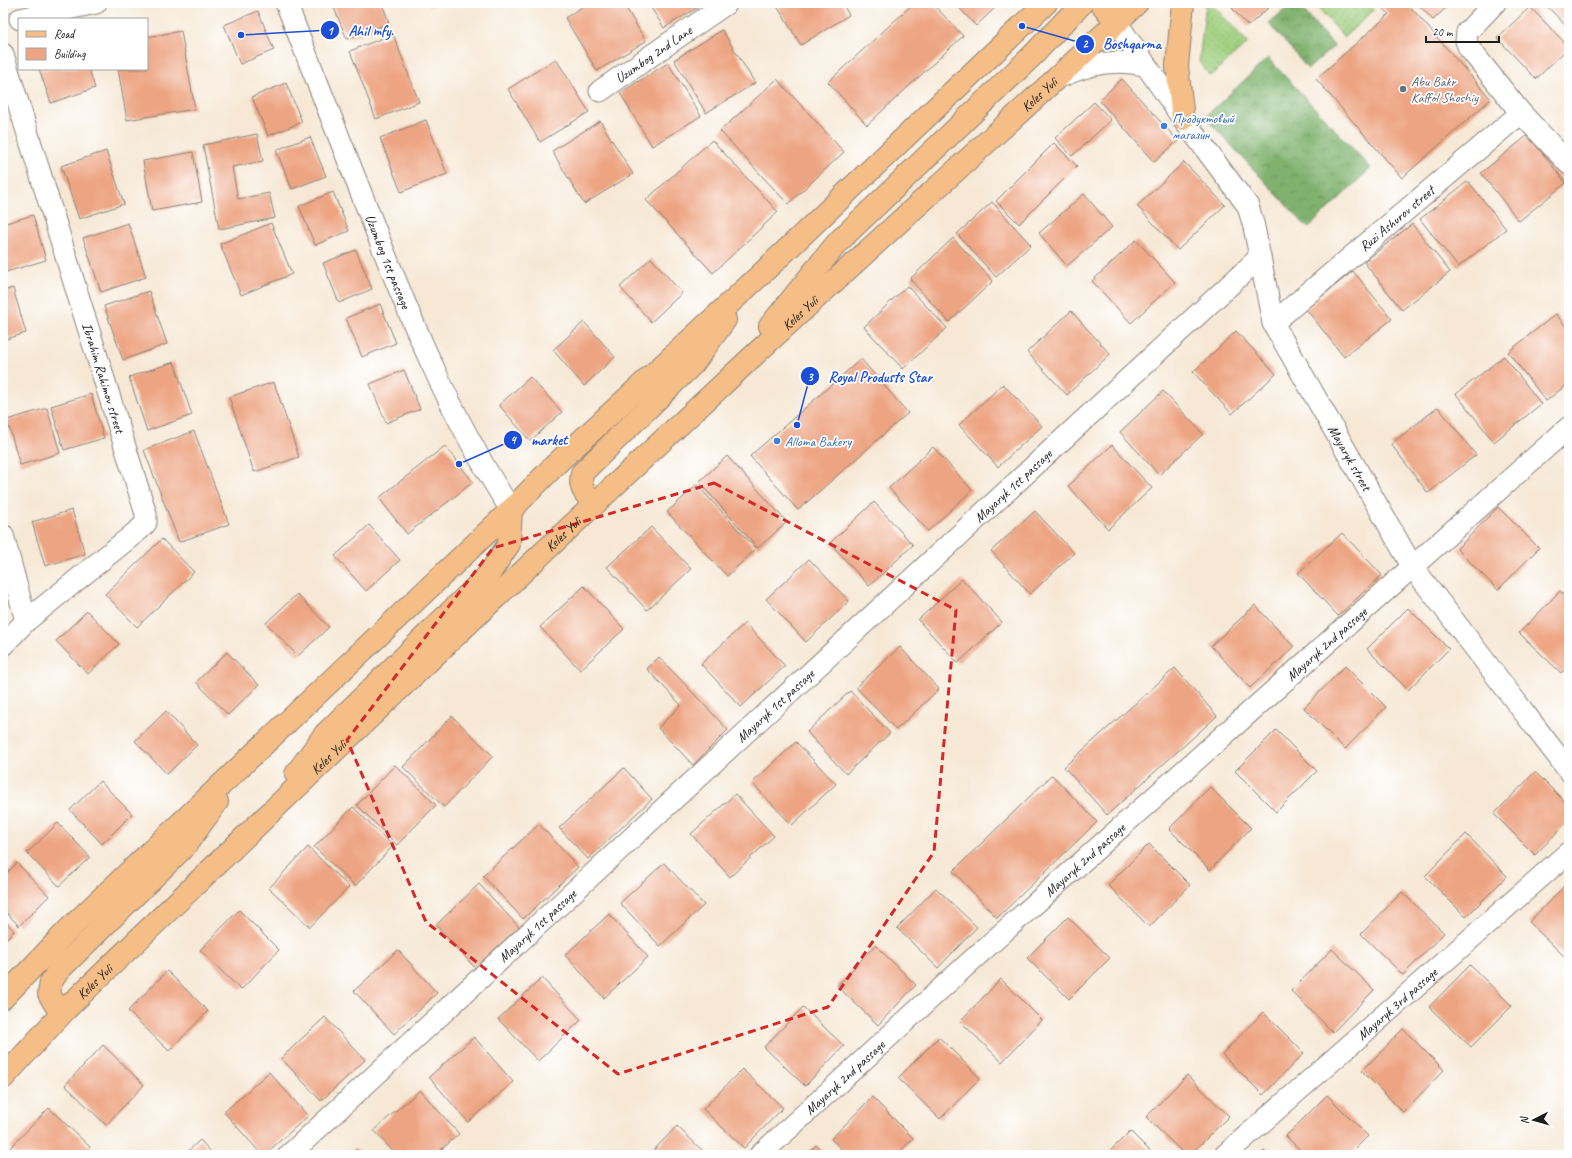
<svg xmlns="http://www.w3.org/2000/svg" width="1572" height="1158" font-family="Caveat,sans-serif">
  <style>
    .grass { fill: url(#grass-dots); stroke: #5e764e }
    .forest { fill: url(#forest-crowns); stroke: #4e6745 }
    .building { fill: #eda482 }
    .lines { fill: none; stroke-linecap: round; stroke-linejoin: round }
    .street-casing { stroke: #898278; stroke-width: 23 }
    .primary-casing { stroke: #898278; stroke-width: 24 }
    .street { stroke: #fff; stroke-width: 21 }
    .primary { stroke: #f6be87; stroke-width: 22 }
    .marked { fill: none; stroke: #d62828; stroke-width: 3; stroke-dasharray: 8 5; stroke-linejoin: round }
    .worship-dot { fill: #6b7280; stroke: #fff; stroke-width: 1.5 }
    .shop-dot { fill: #3f7fe0; stroke: #fff; stroke-width: 1.5 }
    .labels { text-anchor: middle; dominant-baseline: central; stroke-width: 3.5; stroke-linejoin: round; paint-order: stroke }
    .street-label { font-size: 14px; fill: #1c1c1c; stroke: #fff }
    .worship-label { font-size: 14px; fill: #5b616d; stroke: #fff; text-anchor: start }
    .shop-label { font-size: 14px; fill: #366cbe; stroke: #fff; text-anchor: start }
    .leader { fill: none; stroke: #1d4ed8; stroke-width: 1.5 }
    .callout-dot { fill: #1d4ed8; stroke: #fff; stroke-width: 1.5 }
    .mark-label { font-size: 12px; text-anchor: middle; font-weight: bold; fill: #fff }
    .callout-label { font-size: 15px; text-anchor: middle; font-weight: bold; fill: #1d4ed8; stroke: #fff; stroke-width: 3.5; stroke-linejoin: round; paint-order: stroke }
  </style>
  <defs>
    <pattern id="grass-dots" width="8" height="8" patternUnits="userSpaceOnUse"><rect width="8" height="8" fill="#a0d07f"/><path d="M2 2h.1M6 6h.1" fill="none" stroke="#89b26d" stroke-width="1.8" stroke-linecap="round"/></pattern>
    <pattern id="forest-crowns" width="20" height="18" patternUnits="userSpaceOnUse"><rect width="20" height="18" fill="#80b26e"/><path d="M2 6a3 3 0 1 1 6 0M12 15a3 3 0 1 1 6 0" fill="none" stroke="#68905a"/></pattern>
  </defs>
  <rect width="100%" height="100%" fill="#fff"/>
  <filter id="ink" filterUnits="userSpaceOnUse"><feTurbulence type="fractalNoise" baseFrequency=".025" numOctaves="2"/><feDisplacementMap in="SourceGraphic" scale="8" xChannelSelector="R" yChannelSelector="G"/><feConvolveMatrix kernelMatrix="1 2 1 2 8 2 1 2 1" color-interpolation-filters="sRGB"/></filter>
  <filter id="wash" filterUnits="userSpaceOnUse"><feTurbulence type="fractalNoise" baseFrequency=".012" numOctaves="4" result="noise"/><feDisplacementMap in="SourceGraphic" scale="16" xChannelSelector="R" yChannelSelector="G"/><feGaussianBlur stdDeviation="0.9" result="paint"/><feColorMatrix in="noise" values="0 0 0 0 0 0 0 0 0 0 0 0 0 0 0 0 0 1.4 0 .05"/><feComposite in="paint" operator="in"/></filter>
  <g filter="url(#wash)">
    <rect width="100%" height="100%" fill="#f6e8d5"/>
    <g class="grass">
      <polygon points="1206,3 1211,3 1248,43 1210,76 1199,62"/>
      <polygon points="1314,3 1367,3 1374,10 1344,37"/>
    </g>
    <g class="forest">
      <polygon points="1293,3 1297,3 1334,46 1308,69 1269,23"/>
      <polygon points="1268,58 1371,168 1308,228 1205,117"/>
    </g>
    <g id="blocks">
      <g class="building">
        <polygon points="332,3 382,3 389,23 347,39"/>
        <polygon points="428,3 438,3 429,7"/>
        <polygon points="588,3 623,3 646,41 597,71 565,18"/>
        <polygon points="648,3 705,3 664,28"/>
        <polygon points="775,3 842,3 849,15 801,45"/>
        <polygon points="914,3 932,3 963,36 867,125 828,82"/>
        <polygon points="955,3 1000,3 976,26"/>
        <polygon points="1238,3 1274,3 1248,26 1232,8"/>
        <polygon points="1379,3 1407,3 1491,99 1402,178 1316,79 1389,14"/>
        <polygon points="1417,3 1451,3 1433,20"/>
        <polygon points="1544,3 1569,3 1569,29"/>
        <polygon points="1530,7 1569,47 1536,79 1497,38"/>
        <polygon points="258,11 274,50 240,64 224,25"/>
        <polygon points="722,30 755,83 706,113 674,60"/>
        <polygon points="181,31 195,109 127,120 118,69 147,69 147,37"/>
        <polygon points="393,34 419,102 376,119 350,51"/>
        <polygon points="556,59 589,112 540,142 508,89"/>
        <polygon points="668,63 701,116 652,146 620,93"/>
        <polygon points="39,69 89,69 95,88 51,103"/>
        <polygon points="777,79 844,152 788,204 720,131"/>
        <polygon points="1122,79 1178,141 1154,162 1099,100"/>
        <polygon points="286,83 302,122 268,136 252,97"/>
        <polygon points="1094,102 1111,120 1072,156 1055,138"/>
        <polygon points="426,120 447,174 401,192 380,138"/>
        <polygon points="600,121 633,174 584,204 552,151"/>
        <polygon points="257,134 263,161 232,167 238,199 269,193 275,218 219,229 203,145"/>
        <polygon points="1528,135 1566,183 1519,221 1481,173"/>
        <polygon points="310,137 326,176 292,189 276,150"/>
        <polygon points="712,140 778,212 713,273 646,200"/>
        <polygon points="1054,143 1077,166 1019,224 996,201"/>
        <polygon points="106,151 124,204 79,219 61,166"/>
        <polygon points="193,152 202,202 152,211 143,161"/>
        <polygon points="1184,162 1225,205 1178,250 1137,206"/>
        <polygon points="1468,181 1506,229 1458,267 1420,219"/>
        <polygon points="333,192 349,231 315,245 299,206"/>
        <polygon points="1084,194 1112,227 1067,266 1039,233"/>
        <polygon points="992,202 1031,245 996,277 957,234"/>
        <polygon points="33,215 46,260 6,272 3,260 3,224"/>
        <polygon points="128,223 146,277 101,292 83,238"/>
        <polygon points="271,223 292,274 241,295 220,244"/>
        <polygon points="1412,224 1450,272 1402,310 1364,262"/>
        <polygon points="953,238 993,281 949,322 910,279"/>
        <polygon points="1136,240 1175,282 1131,323 1092,281"/>
        <polygon points="356,250 372,289 339,303 323,263"/>
        <polygon points="651,258 682,293 651,322 620,287"/>
        <polygon points="1353,271 1392,319 1344,357 1306,309"/>
        <polygon points="907,286 947,328 903,369 864,327"/>
        <polygon points="13,288 26,333 3,340 3,291"/>
        <polygon points="149,291 167,344 123,360 104,306"/>
        <polygon points="380,304 396,343 362,357 346,318"/>
        <polygon points="1071,311 1110,354 1067,395 1027,352"/>
        <polygon points="1556,314 1569,331 1569,383 1546,401 1508,352"/>
        <polygon points="584,322 615,357 584,386 553,350"/>
        <polygon points="1236,331 1276,374 1232,414 1193,372"/>
        <polygon points="1504,356 1541,404 1494,442 1456,394"/>
        <polygon points="861,359 908,413 798,510 750,456"/>
        <polygon points="174,362 192,415 147,431 129,377"/>
        <polygon points="404,370 420,409 386,423 370,384"/>
        <polygon points="530,377 562,412 530,441 499,405"/>
        <polygon points="274,382 299,457 254,472 229,397"/>
        <polygon points="1003,384 1042,426 998,467 959,425"/>
        <polygon points="1163,391 1203,434 1159,475 1120,432"/>
        <polygon points="91,394 104,438 64,450 51,406"/>
        <polygon points="1438,407 1476,455 1428,493 1391,444"/>
        <polygon points="47,408 60,453 20,465 7,420"/>
        <polygon points="194,431 229,524 179,542 144,450"/>
        <polygon points="1112,445 1152,488 1108,529 1068,486"/>
        <polygon points="445,446 473,482 407,534 379,498"/>
        <polygon points="933,447 972,490 928,531 889,488"/>
        <polygon points="727,456 787,522 758,548 699,482"/>
        <polygon points="697,485 756,549 727,576 667,512"/>
        <polygon points="874,502 913,545 869,586 830,543"/>
        <polygon points="1498,507 1539,548 1498,590 1457,549"/>
        <polygon points="72,510 85,554 45,566 32,522"/>
        <polygon points="1035,511 1074,553 1030,594 991,551"/>
        <polygon points="369,525 400,560 366,591 335,556"/>
        <polygon points="651,527 691,569 647,610 607,567"/>
        <polygon points="1342,533 1382,575 1338,616 1298,573"/>
        <polygon points="162,539 194,572 137,627 105,594"/>
        <polygon points="809,559 849,601 806,642 766,599"/>
        <polygon points="962,579 1002,622 958,663 918,620"/>
        <polygon points="584,586 624,629 580,670 540,627"/>
        <polygon points="1560,591 1569,599 1569,665 1561,673 1519,633"/>
        <polygon points="297,594 329,627 298,656 266,623"/>
        <polygon points="1255,605 1294,647 1250,688 1211,646"/>
        <polygon points="1408,608 1449,649 1408,690 1367,649"/>
        <polygon points="87,611 119,644 88,674 56,641"/>
        <polygon points="745,623 785,666 741,707 701,664"/>
        <polygon points="900,647 939,689 896,730 856,687"/>
        <polygon points="227,652 259,685 228,715 196,682"/>
        <polygon points="659,657 728,730 693,765 658,728 681,705 647,669"/>
        <polygon points="1345,666 1386,707 1345,749 1304,708"/>
        <polygon points="1175,668 1217,716 1107,815 1064,767"/>
        <polygon points="850,691 890,733 846,774 807,732"/>
        <polygon points="166,711 197,745 167,774 135,741"/>
        <polygon points="452,716 493,756 444,807 403,767"/>
        <polygon points="1276,730 1317,771 1276,812 1235,771"/>
        <polygon points="796,742 836,784 792,825 752,783"/>
        <polygon points="395,765 436,805 397,845 357,805"/>
        <polygon points="624,768 652,799 588,859 559,828"/>
        <polygon points="1535,772 1569,806 1569,820 1535,855 1494,814"/>
        <polygon points="1052,775 1097,822 997,918 953,871"/>
        <polygon points="100,781 132,814 102,844 70,810"/>
        <polygon points="1210,787 1251,828 1210,870 1169,829"/>
        <polygon points="735,794 774,836 730,877 691,834"/>
        <polygon points="353,807 393,846 355,886 314,847"/>
        <polygon points="58,823 90,857 59,886 27,853"/>
        <polygon points="539,824 578,867 523,919 483,876"/>
        <polygon points="1466,834 1507,876 1466,917 1425,876"/>
        <polygon points="1149,844 1190,885 1149,927 1108,885"/>
        <polygon points="308,847 349,887 310,927 269,888"/>
        <polygon points="17,863 49,896 19,926 3,909 3,877"/>
        <polygon points="664,863 704,905 660,946 620,903"/>
        <polygon points="1569,881 1569,961 1529,922"/>
        <polygon points="479,884 519,927 475,968 436,925"/>
        <polygon points="936,888 977,927 938,968 897,928"/>
        <polygon points="1402,892 1444,933 1403,975 1361,934"/>
        <polygon points="239,910 279,950 241,990 200,950"/>
        <polygon points="609,914 648,957 604,998 565,955"/>
        <polygon points="1068,917 1110,958 1069,999 1027,958"/>
        <polygon points="3,919 14,931 3,942"/>
        <polygon points="875,945 916,985 878,1025 837,986"/>
        <polygon points="1332,949 1374,990 1333,1032 1291,991"/>
        <polygon points="398,950 437,993 394,1034 354,991"/>
        <polygon points="1470,965 1512,1006 1471,1047 1429,1007"/>
        <polygon points="167,971 208,1011 169,1051 128,1011"/>
        <polygon points="542,978 581,1020 538,1061 498,1019"/>
        <polygon points="1001,979 1042,1020 1002,1062 960,1021"/>
        <polygon points="803,1007 844,1046 805,1086 764,1047"/>
        <polygon points="1263,1012 1304,1053 1263,1095 1222,1054"/>
        <polygon points="325,1017 365,1060 321,1101 281,1058"/>
        <polygon points="1403,1029 1444,1070 1403,1112 1362,1071"/>
        <polygon points="474,1037 513,1082 468,1122 429,1077"/>
        <polygon points="939,1037 980,1078 940,1119 898,1078"/>
        <polygon points="103,1045 144,1085 106,1125 65,1085"/>
        <polygon points="742,1069 783,1108 744,1148 703,1109"/>
        <polygon points="269,1072 308,1116 264,1155 262,1155 224,1112"/>
        <polygon points="1187,1075 1229,1116 1190,1155 1185,1155 1146,1117"/>
        <polygon points="420,1090 459,1134 435,1155 396,1155 374,1130"/>
        <polygon points="1327,1095 1368,1136 1349,1155 1305,1155 1286,1136"/>
        <polygon points="872,1097 913,1138 897,1155 848,1155 831,1139"/>
        <polygon points="49,1108 90,1147 83,1155 17,1155 10,1148"/>
        <polygon points="677,1126 707,1155 649,1155"/>
        <polygon points="1130,1131 1154,1155 1106,1155"/>
        <polygon points="200,1140 214,1155 184,1155"/>
        <polygon points="816,1145 826,1155 806,1155"/>
        <polygon points="356,1149 361,1155 349,1155"/>
        <polygon points="1264,1151 1269,1155 1260,1155"/>
      </g>
    </g>
  </g>
  <g filter="url(#ink)">
    <use href="#blocks" fill-opacity="0" stroke="#898278" stroke-width="1"/>
    <g class="lines">
      <g class="street-casing">
        <g id="street">
          <path id="s1" d="M 286,3 C 313,71 340,140 367,208 C 407,312 450,416 511,510"/>
          <polyline points="1495,3 1467,32 1466,41 1469,48 1521,113 1569,164"/>
          <polyline points="20,19 96,3"/>
          <path id="s2" d="M 1117,23 L 1183,119 L 1248,206 L 1254,227 L 1273,323 L 1412,566 L 1569,771"/>
          <path id="s3" d="M 3,54 L 146,514 L 146,523 L 140,529 L 26,621 L 3,645"/>
          <path d="M 1060,77 C 1087,64 1114,58 1144,65"/>
          <path id="s4" d="M 600,91 L 727,3"/>
          <path id="s5" d="M 1273,323 L 1521,113"/>
          <polyline points="3,535 26,621"/>
          <path id="s6" d="M 289,1155 L 1260,257"/>
          <path id="s7" d="M 760,1155 L 971,961 L 1569,427"/>
          <path id="s8" d="M 1225,1155 L 1569,852"/>
        </g>
      </g>
      <g class="primary-casing">
        <g id="primary">
          <polyline points="1101,3 1117,23"/>
          <polyline points="1183,3 1177,66 1183,119"/>
          <polyline points="770,326 838,242 1034,54 1082,3"/>
          <path d="M 595,504 C 584,494 579,487 582,473 L 693,364 L 725,320"/>
          <polyline points="296,774 325,734 489,574 509,544 511,510"/>
          <polyline points="3,998 67,931 511,510 556,464 757,278 1046,3"/>
          <polyline points="66,1009 55,1004 49,994 51,982 58,971 185,846 217,802"/>
          <path id="s9" d="M 3,1078 L 66,1009 C 283,800 499,592 719,388 C 857,258 1000,133 1137,3"/>
        </g>
      </g>
      <use href="#street" class="street"/>
      <use href="#primary" class="primary"/>
    </g>
  </g>
  <path class="marked" d="M 714,483 L 956,610 L 934,852 L 828,1007 L 618,1074 L 426,922 L 347,740 L 493,548 Z"/>
  <circle class="worship-dot" cx="1403" cy="89" r="4"/>
  <g class="shop-dot">
    <circle cx="1164" cy="126" r="4"/>
    <circle cx="777" cy="441" r="4"/>
  </g>
  <g class="labels">
    <g class="street-label">
      <text stroke="none"><textPath href="#s4" startOffset="65">Uzumbog 2nd Lane</textPath></text>
      <text stroke="none"><textPath href="#s9" startOffset="1429">Keles Yuli</textPath></text>
      <text stroke="none"><textPath href="#s5" startOffset="162">Ruzi Ashurov street</textPath></text>
      <text stroke="none"><textPath href="#s1" startOffset="278">Uzumbog 1st passage</textPath></text>
      <text stroke="none"><textPath href="#s9" startOffset="1105">Keles Yuli</textPath></text>
      <text stroke="none"><textPath href="#s3" startOffset="339">Ibrahim Rahimov street</textPath></text>
      <text stroke="none"><textPath href="#s2" startOffset="500">Mayaryk street</textPath></text>
      <text stroke="none"><textPath href="#s6" startOffset="986">Mayaryk 1st passage</textPath></text>
      <text stroke="none"><textPath href="#s9" startOffset="781">Keles Yuli</textPath></text>
      <text stroke="none"><textPath href="#s7" startOffset="763">Mayaryk 2nd passage</textPath></text>
      <text stroke="none"><textPath href="#s6" startOffset="662">Mayaryk 1st passage</textPath></text>
      <text stroke="none"><textPath href="#s9" startOffset="457">Keles Yuli</textPath></text>
      <text stroke="none"><textPath href="#s7" startOffset="439">Mayaryk 2nd passage</textPath></text>
      <text stroke="none"><textPath href="#s6" startOffset="338">Mayaryk 1st passage</textPath></text>
      <text stroke="none"><textPath href="#s9" startOffset="133">Keles Yuli</textPath></text>
      <text stroke="none"><textPath href="#s8" startOffset="229">Mayaryk 3rd passage</textPath></text>
      <text stroke="none"><textPath href="#s7" startOffset="115">Mayaryk 2nd passage</textPath></text>
    </g>
    <g class="worship-label">
      <text x="1411" y="81">Abu Bakr<tspan x="1411" dy="16">Kaffol Shoshiy</tspan></text>
    </g>
    <g class="shop-label">
      <text x="1172" y="118">Продуктовый<tspan x="1172" dy="16">магазин</tspan></text>
      <text x="785" y="441">Alloma Bakery</text>
    </g>
  </g>
  <path class="leader" d="M241 35L330 30M1022 26L1085 44M797 425L810 376M459 464L513 440"/>
  <g class="callout-dot">
    <circle cx="241" cy="35" r="4"/>
    <circle cx="1022" cy="26" r="4"/>
    <circle cx="797" cy="425" r="4"/>
    <circle cx="459" cy="464" r="4"/>
    <circle cx="330" cy="30" r="10"/>
    <circle cx="1085" cy="44" r="10"/>
    <circle cx="810" cy="376" r="10"/>
    <circle cx="513" cy="440" r="10"/>
  </g>
  <g class="mark-label">
    <text x="330" y="35">1</text>
    <text x="1085" y="48">2</text>
    <text x="810" y="381">3</text>
    <text x="513" y="444">4</text>
  </g>
  <g class="callout-label">
    <text x="371" y="36">Ahil mfy.</text>
    <text x="1132" y="49">Boshqarma</text>
    <text x="880" y="382">Royal Produsts Star</text>
    <text x="549" y="445">market</text>
  </g>
  <rect width="1572" height="1158" fill="none" stroke="#fff" stroke-width="16"/>
  <rect x="18" y="18" width="130" height="52" fill="#ffffff" stroke="#a4a4a4"/>
  <rect x="26" y="31" width="20" height="6" fill="#f6be87" stroke="#a4a4a4"/>
  <text x="54" y="38" font-size="12" fill="#1c1c1c">Road</text>
  <rect x="26" y="48" width="20" height="12" fill="#eda482" stroke="#a4a4a4"/>
  <text x="54" y="58" font-size="12" fill="#1c1c1c">Building</text>
  <g transform="translate(1534 1120) rotate(264)" stroke="#ffffff" stroke-width="3" paint-order="stroke">
  <path d="M0-3L7 15L0 10L-7 15Z" fill="#1c1c1c"/>
  <text y="-6" font-size="11" font-weight="bold" text-anchor="middle" fill="#1c1c1c">N</text>
  </g>
  <path d="M1426 36v6h73v-6" fill="none" stroke="#1c1c1c" stroke-width="2"/>
  <text x="1432" y="36" font-size="12" fill="#1c1c1c" stroke="#ffffff" stroke-width="3" paint-order="stroke">20 m</text>
</svg>
